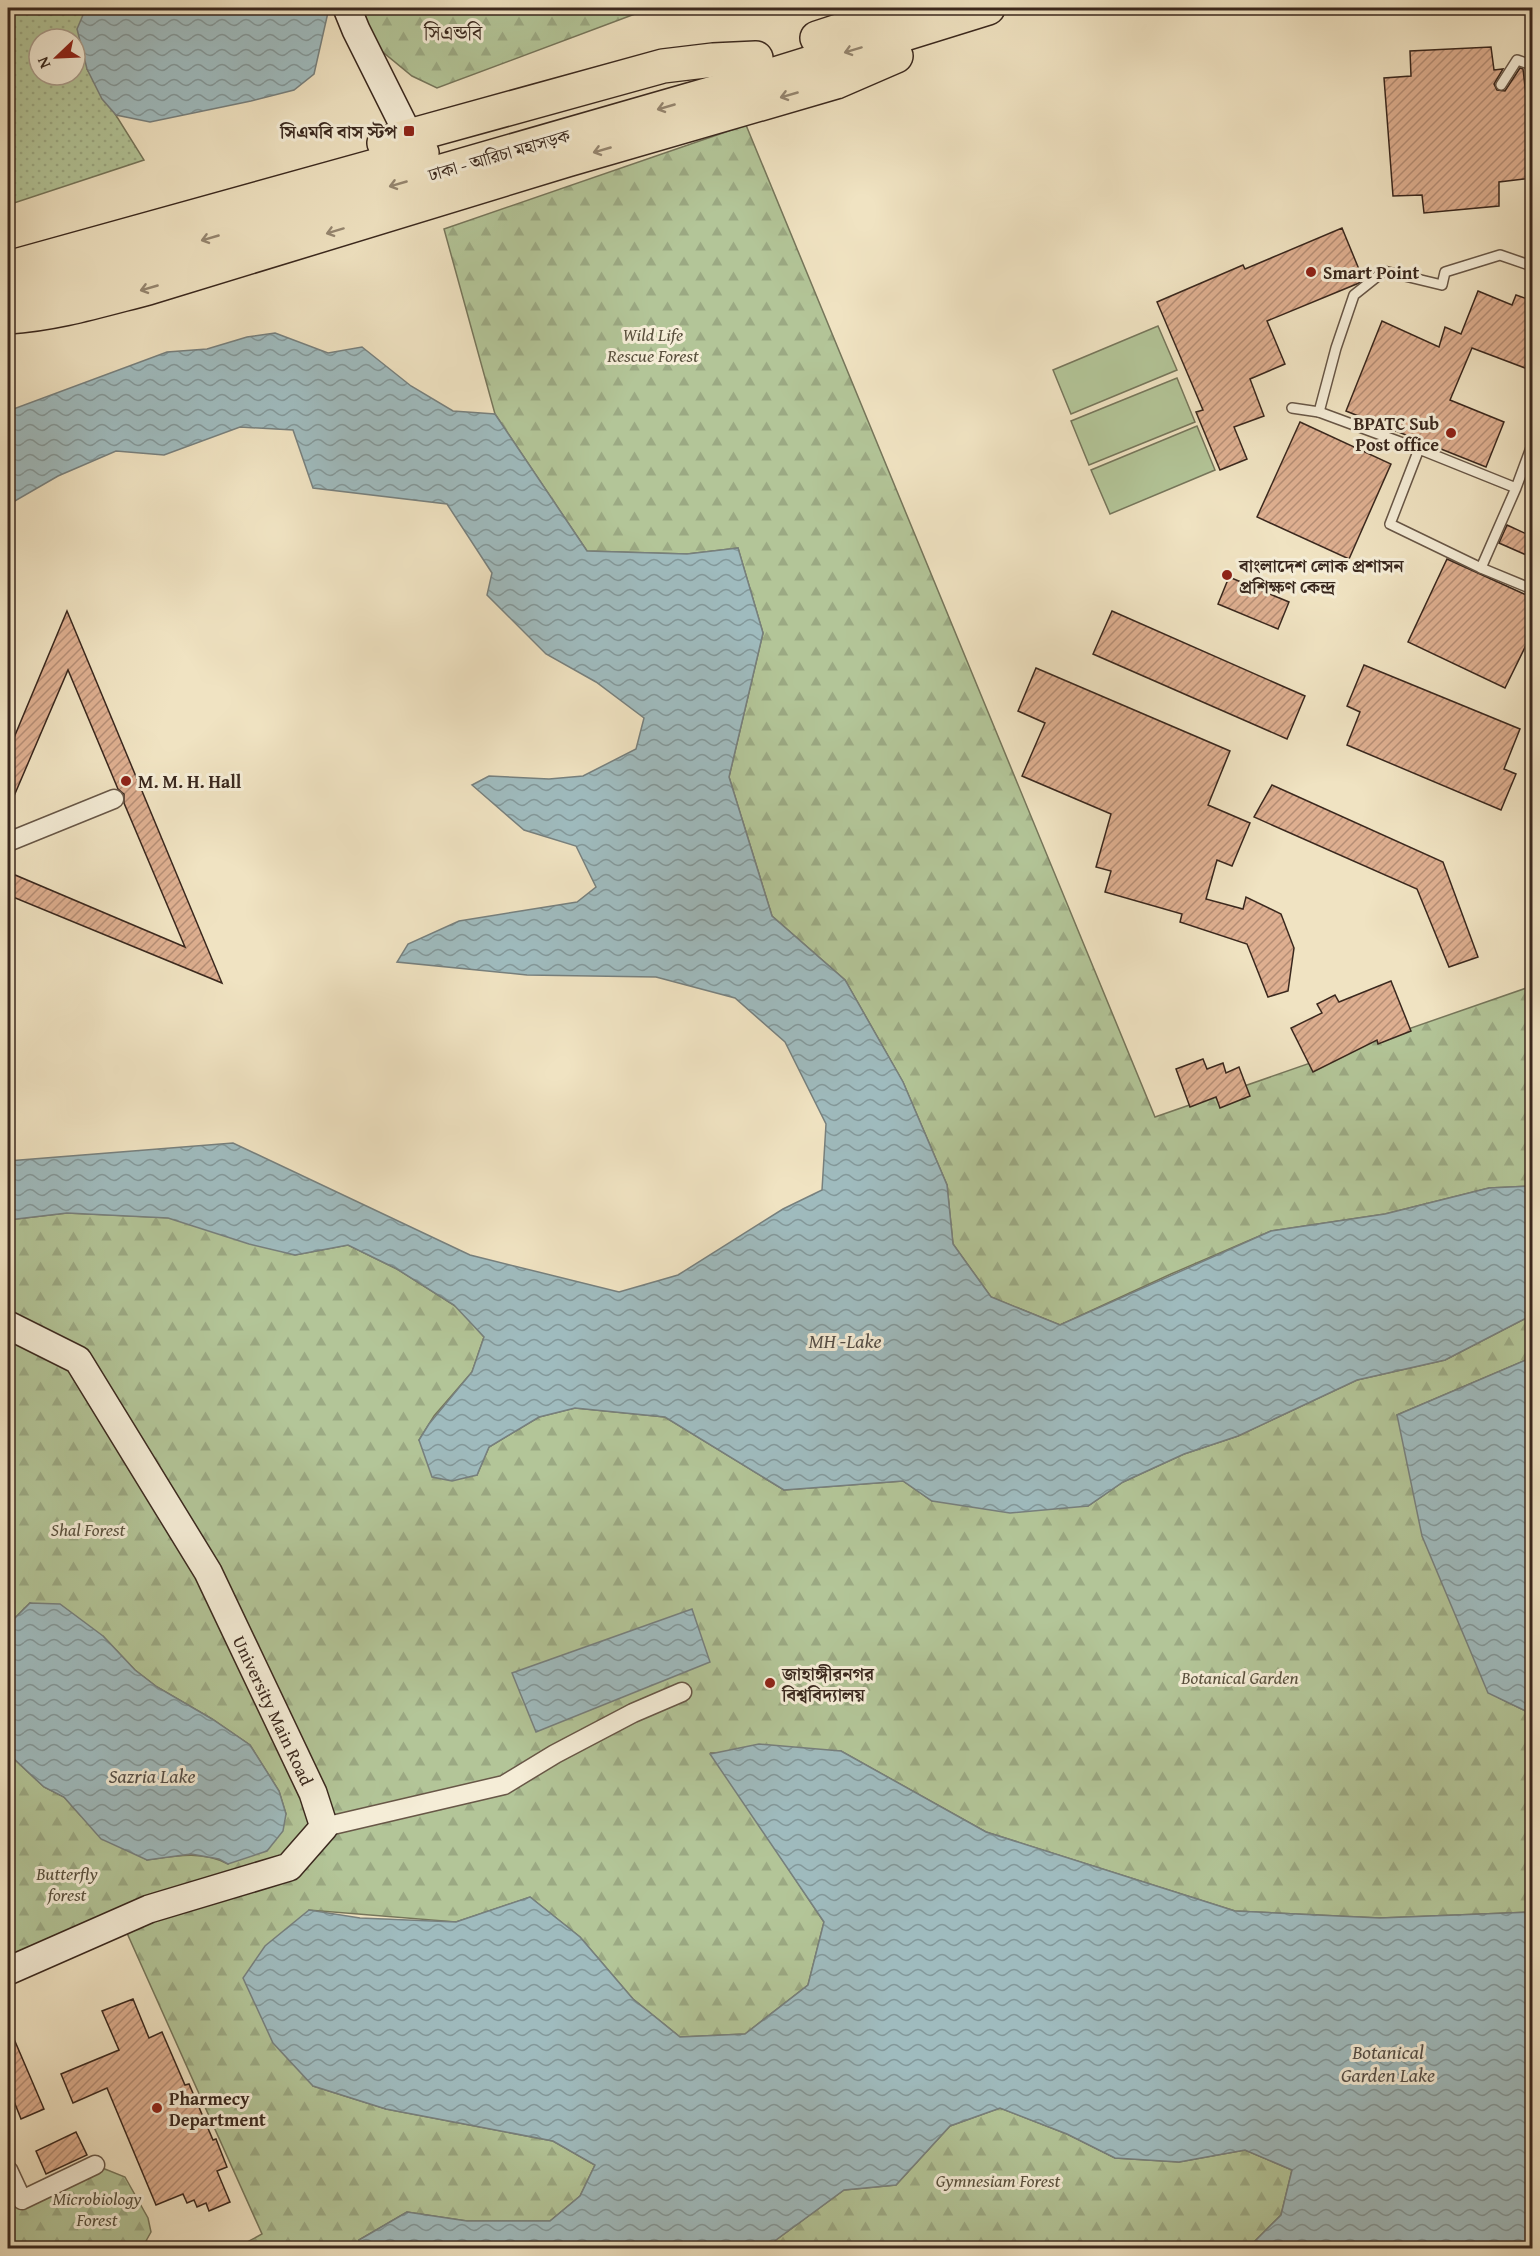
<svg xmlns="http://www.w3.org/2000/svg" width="1540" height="2256" font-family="'Gentium Book Plus','Noto Serif Bengali',serif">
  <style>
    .green { fill: url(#green-dots); stroke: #76765b; stroke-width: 1.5; fill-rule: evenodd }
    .forest { fill: url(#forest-firs); stroke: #76765b; stroke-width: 1.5 }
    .pitch { fill: #b3c598; stroke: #76765b; stroke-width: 1.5 }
    .water { fill: url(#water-waves); stroke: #77807e; stroke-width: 1.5 }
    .building { fill: url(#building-hatch); stroke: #3a281e; stroke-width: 1.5 }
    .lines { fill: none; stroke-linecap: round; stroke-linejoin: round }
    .lane-casing { stroke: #685747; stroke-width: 12 }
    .street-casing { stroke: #685747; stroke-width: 21 }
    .secondary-casing { stroke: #3a281e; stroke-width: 30 }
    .highway-casing { stroke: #3a281e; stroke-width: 36 }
    .lane { stroke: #f5edd7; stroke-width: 9 }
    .street { stroke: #f5edd7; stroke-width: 18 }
    .secondary { stroke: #f5edd7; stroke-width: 27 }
    .highway { stroke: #f0e3c2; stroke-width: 33 }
    .oneway { stroke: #958670 }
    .poi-dot { fill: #8f2418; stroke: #f5edd7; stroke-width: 2 }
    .labels { text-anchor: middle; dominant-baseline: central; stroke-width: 6; stroke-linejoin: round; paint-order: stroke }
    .poi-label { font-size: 18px; font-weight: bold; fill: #3a281e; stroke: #f5edd7; text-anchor: start }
    .street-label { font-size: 18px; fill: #3a281e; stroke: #f5edd7 }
    .park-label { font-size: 18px; font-style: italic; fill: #584f3c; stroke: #f5edd7 }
    .neighbourhood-label { font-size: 20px; fill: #3a281e; stroke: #f5edd7 }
    .water-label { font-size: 20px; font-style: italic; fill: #534d46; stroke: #f5edd7 }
  </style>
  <defs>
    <pattern id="green-dots" width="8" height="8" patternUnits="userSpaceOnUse" patternTransform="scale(1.5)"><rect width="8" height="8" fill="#b3c598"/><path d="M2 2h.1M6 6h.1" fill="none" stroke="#9ba983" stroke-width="1.8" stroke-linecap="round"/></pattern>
    <pattern id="forest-firs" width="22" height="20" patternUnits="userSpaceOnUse" patternTransform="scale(1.5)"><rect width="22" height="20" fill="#b3c598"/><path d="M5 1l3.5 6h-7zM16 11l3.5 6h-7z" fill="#9ba983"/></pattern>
    <pattern id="water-waves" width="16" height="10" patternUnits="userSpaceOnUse" patternTransform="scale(1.5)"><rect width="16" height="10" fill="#9fbbbe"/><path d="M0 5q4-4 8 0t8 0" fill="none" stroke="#83989a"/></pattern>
    <pattern id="building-hatch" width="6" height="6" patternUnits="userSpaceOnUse" patternTransform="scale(1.5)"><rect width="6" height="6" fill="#deaf90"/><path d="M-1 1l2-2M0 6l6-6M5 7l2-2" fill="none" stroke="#b58e75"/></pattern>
  </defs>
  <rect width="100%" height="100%" fill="#f0e3c2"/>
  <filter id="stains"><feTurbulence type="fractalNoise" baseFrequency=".00333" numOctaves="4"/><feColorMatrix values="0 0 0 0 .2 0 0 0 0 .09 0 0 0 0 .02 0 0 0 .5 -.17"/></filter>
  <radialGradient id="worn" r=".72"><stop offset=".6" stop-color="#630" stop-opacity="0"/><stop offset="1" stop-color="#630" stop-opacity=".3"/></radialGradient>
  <path class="green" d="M 8,8 L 90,8 L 87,69 L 144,160 L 8,205 ZM 39,39 L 75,39 L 75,75 L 39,75 Z"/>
  <g class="forest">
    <polygon points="347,8 651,8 437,88 412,76 356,30"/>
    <polygon points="746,125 1155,1117 1532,986 1532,1186 1489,1188 1385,1214 1271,1231 1171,1274 1060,1325 991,1297 953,1244 947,1185 903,1082 845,980 772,916 729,777 763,633 738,548 687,554 587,551 495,414 444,229"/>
    <path d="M 67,1213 L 174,1218 L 295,1255 L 348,1245 L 397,1269 L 460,1309 L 484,1337 L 472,1372 L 434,1416 L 419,1440 L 477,1475 L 489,1447 L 539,1417 L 575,1408 L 665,1417 L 784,1490 L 903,1481 L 932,1501 L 1088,1506 L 1123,1482 L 1184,1454 L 1238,1436 L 1357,1380 L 1445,1360 L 1532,1315 L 1532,1359 L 1526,1360 L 1397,1415 L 1499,1698 L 1532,1714 L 1532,1912 L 1380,1918 L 1235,1911 L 986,1832 L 841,1751 L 711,1753 L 824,1922 L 808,1985 L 745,2034 L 680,2037 L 633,1999 L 580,1937 L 530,1897 L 456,1922 L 309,1910 L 313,2086 L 386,2109 L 553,2141 L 595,2165 L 580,2196 L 550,2221 L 467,2221 L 407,2212 L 359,2240 L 359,2248 L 236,2248 L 262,2234 L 122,1922 L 8,1971 L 8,1756 L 12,1757 L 44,1787 L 64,1797 L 80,1815 L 147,1860 C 174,1856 202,1850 228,1864 L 286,1814 L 279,1791 L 250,1745 L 212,1719 L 157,1687 L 135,1670 L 103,1636 L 30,1603 L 8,1625 L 8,1220 Z"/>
    <polygon points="1000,2108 1067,2134 1115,2158 1179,2162 1245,2150 1292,2170 1281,2215 1248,2248 765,2248 844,2190 896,2185 950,2126"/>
    <polygon points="95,2165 125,2177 148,2218 151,2232 146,2241 167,2248 8,2248 8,2170 22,2200"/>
  </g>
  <g class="pitch">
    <polygon points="1158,326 1177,370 1071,414 1053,370"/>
    <polygon points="1177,378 1195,422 1089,465 1071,421"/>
    <polygon points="1197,426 1215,470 1110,514 1091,470"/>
  </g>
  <g class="water">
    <polygon points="86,8 329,8 314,74 294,90 251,101 150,122 116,115 102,99 87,69 77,29"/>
    <polygon points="275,333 328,353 362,347 411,386 453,411 495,414 587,551 687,554 738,548 763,633 729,777 772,916 845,980 903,1082 947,1185 953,1244 991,1297 1060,1325 1271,1231 1385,1214 1489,1188 1532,1186 1532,1315 1445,1360 1357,1380 1238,1436 1184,1454 1123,1482 1088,1506 1010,1513 932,1501 903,1481 784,1490 665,1417 575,1408 539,1417 489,1447 477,1475 452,1481 432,1477 419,1440 429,1424 472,1372 484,1337 454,1305 397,1269 348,1245 295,1255 249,1244 168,1218 67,1213 8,1220 8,1161 233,1143 470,1255 619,1292 678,1275 783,1209 822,1190 826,1124 785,1042 735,998 656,977 527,975 397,962 408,944 459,921 577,902 596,887 576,846 524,830 472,785 489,776 549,779 583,776 636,749 644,718 596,682 546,654 487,595 492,573 447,504 313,488 293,430 240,427 164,455 116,451 58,476 8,505 8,411 167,352 207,349 247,337"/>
    <polygon points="1532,1359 1532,1714 1488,1693 1422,1536 1397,1415 1526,1360"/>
    <polygon points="30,1603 60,1604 103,1636 135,1670 157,1687 212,1719 250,1745 279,1791 286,1814 283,1831 267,1851 228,1864 219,1859 191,1854 147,1860 101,1839 64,1797 44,1787 12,1757 8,1756 8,1625"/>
    <polygon points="692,1609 710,1662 536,1732 512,1673"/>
    <polygon points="759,1744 841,1751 986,1832 1235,1911 1380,1918 1532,1912 1532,2235 1526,2248 1248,2248 1281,2215 1292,2170 1245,2150 1179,2162 1115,2158 1067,2134 1000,2108 950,2126 896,2185 844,2190 765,2248 359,2248 359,2240 407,2212 467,2221 550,2221 580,2196 595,2165 553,2141 386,2109 313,2086 273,2043 243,1978 265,1946 309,1910 360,1918 456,1922 530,1897 580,1937 633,1999 680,2037 745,2034 808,1985 824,1922 710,1754"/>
  </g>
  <g class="building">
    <polygon points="1491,47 1494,70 1503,69 1494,84 1497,90 1505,91 1520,68 1523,69 1533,157 1533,178 1499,182 1499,206 1424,213 1422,195 1393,196 1384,78 1411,76 1410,51"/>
    <polygon points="1342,228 1363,279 1359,283 1267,321 1285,364 1250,379 1264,416 1234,427 1247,459 1220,470 1196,412 1203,410 1157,302 1243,265 1245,269"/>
    <polygon points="1478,291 1512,305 1516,295 1533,301 1533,371 1472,348 1450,400 1504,422 1486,467 1346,411 1382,321 1439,347 1445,327 1461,334"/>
    <polygon points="1300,422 1391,464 1349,559 1257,517"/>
    <polygon points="1507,525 1533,537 1533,558 1499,543"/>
    <polygon points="1447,559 1533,598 1533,631 1505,688 1408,642"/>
    <polygon points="1229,577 1289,602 1278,629 1218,604"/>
    <polygon points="67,611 222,983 8,895 8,872 185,947 124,803 124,794 118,789 68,670 8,810 8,752"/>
    <polygon points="1112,611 1305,696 1287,739 1093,654"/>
    <polygon points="1364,665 1520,729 1504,769 1516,774 1501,810 1347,745 1360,712 1347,706"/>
    <polygon points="1036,668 1230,751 1208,805 1250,823 1232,866 1217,860 1206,899 1243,909 1246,897 1281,914 1294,948 1288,991 1268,997 1247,944 1180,922 1182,914 1105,892 1111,871 1096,867 1111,814 1022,776 1045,723 1018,711"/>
    <polygon points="1272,785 1443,862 1478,957 1449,967 1417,889 1254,817"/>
    <polygon points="1391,981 1411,1031 1378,1044 1377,1040 1313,1072 1291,1028 1322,1013 1317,1004 1335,995 1339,1002"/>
    <polygon points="1203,1059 1207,1069 1223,1063 1226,1073 1239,1067 1250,1096 1220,1108 1216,1097 1190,1107 1176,1069"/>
    <polygon points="133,1999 149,2038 162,2032 185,2085 189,2084 213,2140 216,2139 227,2167 217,2171 230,2202 209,2211 206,2203 197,2207 194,2200 187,2203 183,2194 156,2205 107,2088 73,2103 61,2074 119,2050 102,2011"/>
    <polygon points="8,2025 44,2109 21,2119 8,2086"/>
    <polygon points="76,2132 87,2155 46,2174 36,2151"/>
  </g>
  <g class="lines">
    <g class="lane-casing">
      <g id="lane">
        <polyline points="1501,85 1517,60 1532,65"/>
        <polyline points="1292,408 1319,412 1336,348 1354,295 1384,271 1442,285 1445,272 1500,255 1532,266"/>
        <polyline points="1319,412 1419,449"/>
        <polyline points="1516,488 1419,449 1390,524 1481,568 1516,488 1532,445"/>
        <polyline points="1481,568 1532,589"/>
      </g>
    </g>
    <g class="street-casing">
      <g id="street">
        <polyline points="8,842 114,799"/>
        <polyline points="324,1827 504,1785 555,1754 633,1713 682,1692"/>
        <polyline points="8,2170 22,2200 95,2165"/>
      </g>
    </g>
    <g class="secondary-casing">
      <g id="secondary">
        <polyline points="347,8 356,30 409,136"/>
        <path id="s1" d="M 8,1325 L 78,1360 L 208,1572 L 313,1793 L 324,1827 L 289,1867 L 149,1909 L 8,1971"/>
      </g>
    </g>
    <g class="highway-casing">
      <g id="highway">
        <polyline points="817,38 909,8"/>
        <polyline points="384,143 663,66 713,60 756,58"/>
        <polyline points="8,268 422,153"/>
        <polyline points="8,296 727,89 988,8"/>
        <path d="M 8,317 C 56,314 101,300 148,288 L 567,160 L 836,82 L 896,56"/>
      </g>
    </g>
    <use href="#lane" class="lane"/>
    <use href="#street" class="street"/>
    <use href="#secondary" class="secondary"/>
    <use href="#highway" class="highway"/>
  </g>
  <defs><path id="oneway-shaft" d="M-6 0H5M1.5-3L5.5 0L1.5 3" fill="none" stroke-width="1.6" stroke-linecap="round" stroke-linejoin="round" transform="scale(1.5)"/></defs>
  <g class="oneway">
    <use href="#oneway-shaft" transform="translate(853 50) rotate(163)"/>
    <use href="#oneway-shaft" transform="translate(789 95) rotate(164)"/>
    <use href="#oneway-shaft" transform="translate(666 107) rotate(164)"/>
    <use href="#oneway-shaft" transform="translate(602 150) rotate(164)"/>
    <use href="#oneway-shaft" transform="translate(398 184) rotate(164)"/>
    <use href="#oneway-shaft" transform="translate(335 231) rotate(163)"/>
    <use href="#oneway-shaft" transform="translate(210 238) rotate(164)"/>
    <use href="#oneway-shaft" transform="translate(149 288) rotate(164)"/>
  </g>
  <g class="poi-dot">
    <rect x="403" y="125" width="12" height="12" rx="3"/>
    <circle cx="1311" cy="272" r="6"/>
    <circle cx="1451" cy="433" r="6"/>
    <circle cx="1227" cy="575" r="6"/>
    <circle cx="126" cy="781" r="6"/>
    <circle cx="770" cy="1683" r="6"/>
    <circle cx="157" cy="2108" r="6"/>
  </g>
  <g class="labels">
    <g class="poi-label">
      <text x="397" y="131" text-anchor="end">সিএমবি বাস স্টপ</text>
      <text x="1323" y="272">Smart Point</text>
      <text x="1439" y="423" text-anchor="end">BPATC Sub<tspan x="1439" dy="21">Post office</tspan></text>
      <text x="1239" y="565">বাংলাদেশ লোক প্রশাসন<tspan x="1239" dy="21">প্রশিক্ষণ কেন্দ্র</tspan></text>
      <text x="138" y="781">M. M. H. Hall</text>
      <text x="782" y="1673">জাহাঙ্গীরনগর<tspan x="782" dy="21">বিশ্ববিদ্যালয়</tspan></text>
      <text x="169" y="2098">Pharmecy<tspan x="169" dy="21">Department</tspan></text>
    </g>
    <g class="street-label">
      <text transform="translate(499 155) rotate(-16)">ঢাকা - আরিচা মহাসড়ক</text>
      <text stroke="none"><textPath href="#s1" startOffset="480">University Main Road</textPath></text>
    </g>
    <g class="park-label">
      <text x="653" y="334">Wild Life<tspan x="653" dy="21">Rescue Forest</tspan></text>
      <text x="88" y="1529">Shal Forest</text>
      <text x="1240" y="1677">Botanical Garden</text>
      <text x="67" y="1873">Butterfly<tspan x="67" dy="21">forest</tspan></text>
      <text x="998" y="2180">Gymnesiam Forest</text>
      <text x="97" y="2198">Microbiology<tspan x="97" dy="21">Forest</tspan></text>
    </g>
    <g class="neighbourhood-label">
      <text x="453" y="32">সিএন্ডবি</text>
    </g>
    <g class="water-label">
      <text x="845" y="1340">MH -Lake</text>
      <text x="152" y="1775">Sazria Lake</text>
      <text x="1388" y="2051">Botanical<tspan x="1388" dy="23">Garden Lake</tspan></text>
    </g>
  </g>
  <rect width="1540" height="2256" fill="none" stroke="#f0e3c2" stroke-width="30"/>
  <rect x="9" y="9" width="1522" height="2238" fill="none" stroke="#3a281e" stroke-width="3"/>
  <rect x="15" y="15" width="1510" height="2226" fill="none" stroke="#3a281e" stroke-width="1.5"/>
  <g transform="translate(57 57) rotate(247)"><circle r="28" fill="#f5edd7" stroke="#aa9e8d" stroke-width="1.5"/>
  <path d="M0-4.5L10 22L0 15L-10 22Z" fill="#8f2418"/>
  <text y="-9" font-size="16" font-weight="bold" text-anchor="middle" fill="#3a281e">N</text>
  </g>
  <rect width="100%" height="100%" filter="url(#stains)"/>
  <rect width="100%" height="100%" fill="url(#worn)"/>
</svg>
